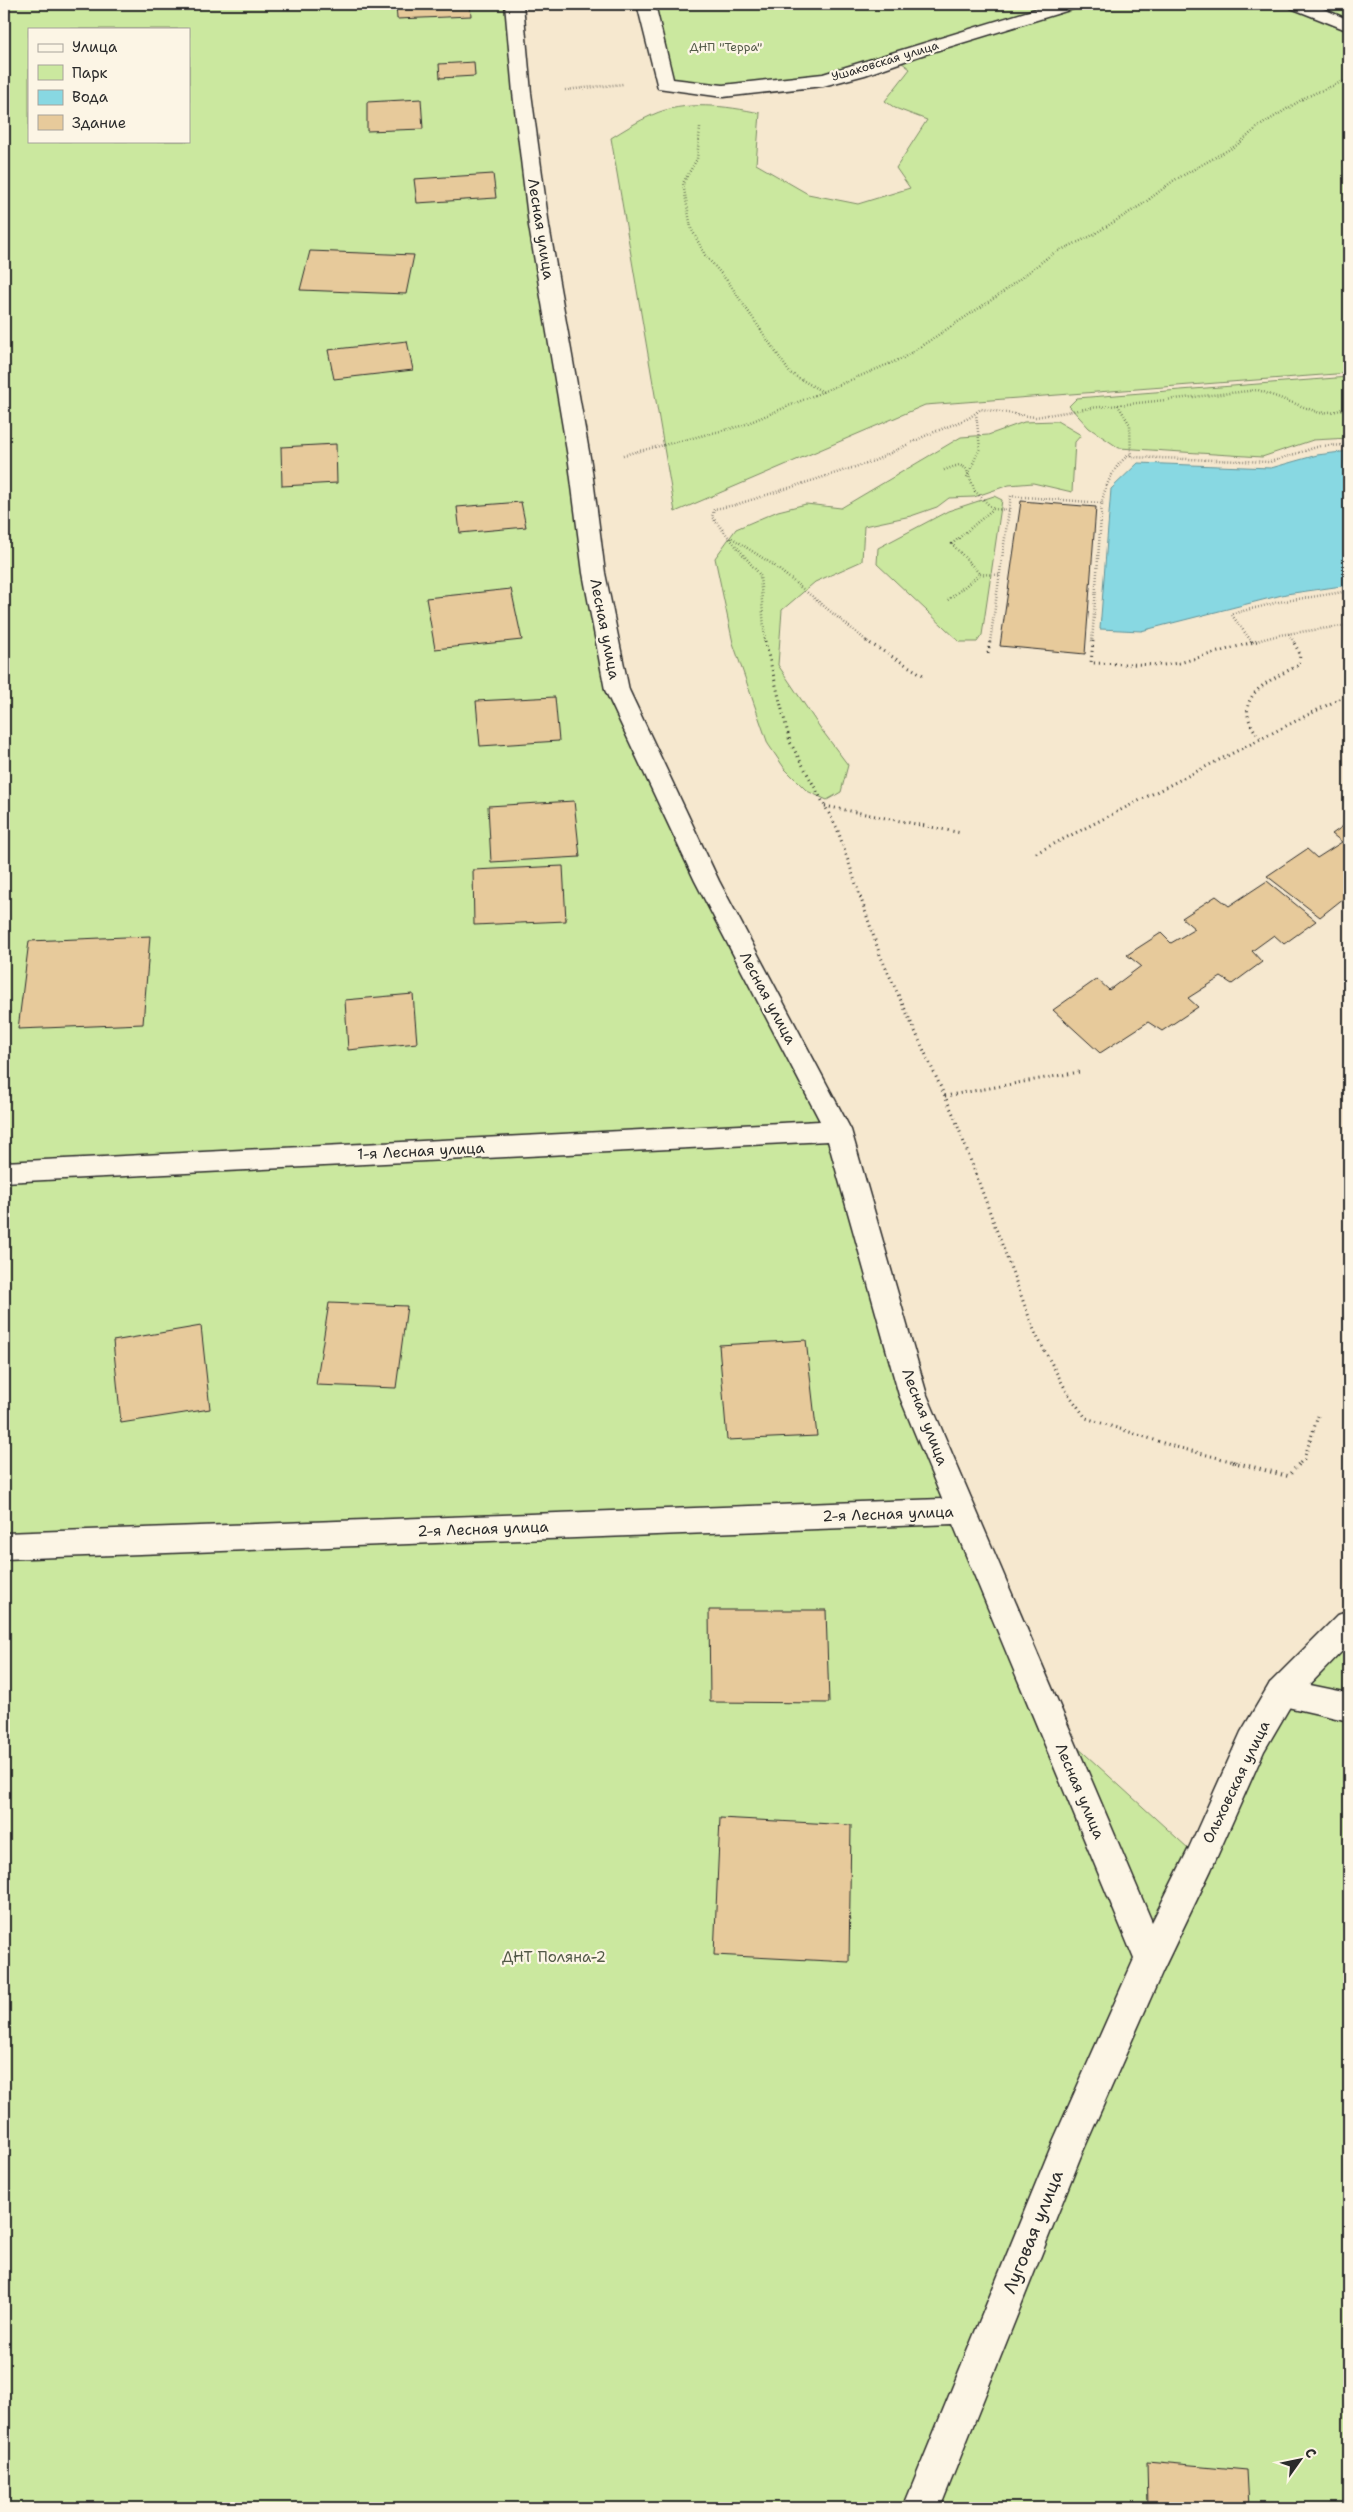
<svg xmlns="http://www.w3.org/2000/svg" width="1353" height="2512" font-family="'Shantell Sans',sans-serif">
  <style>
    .green { fill: #cbe89f; stroke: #7b8a65; fill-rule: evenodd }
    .water { fill: #88d8e2; stroke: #639399 }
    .building { fill: #e7ca9b; stroke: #2b2b2b }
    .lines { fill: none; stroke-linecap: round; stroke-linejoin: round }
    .service-casing { stroke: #2b2b2b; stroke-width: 3 }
    .minor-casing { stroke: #2b2b2b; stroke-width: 3 }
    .path-far2 { stroke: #2b2b2b; stroke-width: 2.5; stroke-dasharray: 0.5 2.5; stroke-linecap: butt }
    .path-far1 { stroke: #2b2b2b; stroke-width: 3; stroke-dasharray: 1 4; stroke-linecap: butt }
    .path { stroke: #2b2b2b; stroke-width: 4; stroke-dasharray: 1 4.5; stroke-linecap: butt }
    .service { fill: #fcf5e5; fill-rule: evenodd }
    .minor { fill: #fcf5e5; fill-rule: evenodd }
    .labels { text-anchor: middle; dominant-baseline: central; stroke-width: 4.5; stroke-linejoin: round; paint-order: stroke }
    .far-park-label { font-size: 12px; fill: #535a48; stroke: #fcf5e5 }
    .far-street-label { font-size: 12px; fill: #2b2b2b; stroke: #fcf5e5 }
    .street-label { font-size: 15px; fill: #2b2b2b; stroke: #fcf5e5 }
    .park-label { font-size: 15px; fill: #535a48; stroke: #fcf5e5 }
    .near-street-label { font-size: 18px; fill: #2b2b2b; stroke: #fcf5e5 }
  </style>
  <rect width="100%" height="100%" fill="#f6e8cf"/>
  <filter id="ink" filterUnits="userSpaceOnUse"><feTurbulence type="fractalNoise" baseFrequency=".02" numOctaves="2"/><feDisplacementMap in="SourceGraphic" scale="10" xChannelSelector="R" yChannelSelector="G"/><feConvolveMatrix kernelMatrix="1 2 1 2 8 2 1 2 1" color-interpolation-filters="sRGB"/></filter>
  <g filter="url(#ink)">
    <g class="green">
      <path d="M 4,4 L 517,4 L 539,226 L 617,690 L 842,1144 L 913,1395 L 1052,1724 L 1200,1859 L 1228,1793 L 1324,1649 L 1349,1624 L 1349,2508 L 4,2508 ZM 29,29 L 189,29 L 189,141 L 29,141 Z"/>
      <path d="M 646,4 L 1349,4 L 1349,373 L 925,405 L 675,512 L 611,138 C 624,130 638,121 652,115 C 684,100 727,106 760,113 L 756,164 L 808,194 L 858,204 L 910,188 L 896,168 L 927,120 L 895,108 L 885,101 L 910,69 L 901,62 L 723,91 L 665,84 Z"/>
      <polygon points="1349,377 1349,438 1313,440 1262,457 1119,448 1089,428 1069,406 1077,398"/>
      <polygon points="1057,421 1081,435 1075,442 1072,492 1033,483 1009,485 974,497 949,498 937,507 911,516 864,526 862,561 815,582 782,610 778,665 821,729 848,765 841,792 827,800 807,791 785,769 768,744 733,643 715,558 736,529 778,511 806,504 841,508 961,437 988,435 1024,422"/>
      <polygon points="994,496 1002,500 982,635 977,642 960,642 877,564 878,548 948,511"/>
    </g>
    <polygon class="water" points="1349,451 1349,585 1286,594 1141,631 1100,629 1111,489 1138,463 1271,468 1317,455"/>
    <g class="building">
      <polygon points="396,4 470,4 471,16 397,19"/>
      <polygon points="474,62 475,76 440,78 439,64"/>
      <polygon points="421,99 423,129 367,131 367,102"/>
      <polygon points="493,174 496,198 417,203 414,179"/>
      <polygon points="310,251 414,255 406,294 300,290"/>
      <polygon points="407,341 413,370 334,379 328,350"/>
      <polygon points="336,444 337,483 282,486 281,447"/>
      <polygon points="1021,501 1096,507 1085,654 1000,646"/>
      <polygon points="521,502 526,527 460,533 457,507"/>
      <polygon points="511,589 522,640 435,649 426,598"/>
      <polygon points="555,697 559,741 480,746 476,701"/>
      <polygon points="574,801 580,857 491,862 488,806"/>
      <polygon points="1349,822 1349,894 1320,917 1267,876 1307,849 1317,858 1342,842 1332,834"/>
      <polygon points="563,866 566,921 474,925 473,870"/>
      <polygon points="1267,881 1316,921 1284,944 1274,935 1252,951 1262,962 1232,984 1221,977 1188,998 1198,1007 1162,1031 1148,1022 1100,1053 1053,1010 1097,979 1109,990 1141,966 1127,955 1161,933 1171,943 1195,929 1182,918 1216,896 1229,906"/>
      <polygon points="150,936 143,1024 18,1029 29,941"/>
      <polygon points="413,994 417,1043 348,1050 345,1000"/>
      <polygon points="329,1303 407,1306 396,1388 316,1385"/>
      <polygon points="201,1326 210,1409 121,1423 113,1341"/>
      <polygon points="806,1340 817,1436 727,1440 719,1345"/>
      <polygon points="709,1610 826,1610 829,1703 710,1702"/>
      <polygon points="720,1818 851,1825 849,1962 714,1955"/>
      <polygon points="1147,2461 1247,2470 1249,2508 1148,2508"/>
    </g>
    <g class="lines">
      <g class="service-casing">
        <polygon id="service" points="1281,1679 1349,1693 1349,1721 1270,1703 1266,1693 1270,1683"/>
      </g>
      <g class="minor-casing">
        <g id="minor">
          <polygon points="505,4 523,4 531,93 549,226 591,463 605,573 629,690 719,881 851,1130 927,1395 1152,1922 1189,1848 1241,1732 1270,1683 1338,1615 1349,1611 1349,1644 1292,1703 1264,1751 1211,1870 1163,1970 1080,2158 940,2508 903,2508 1054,2139 1134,1959 953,1524 4,1559 4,1533 942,1499 899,1395 828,1141 4,1182 4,1162 820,1121 695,881 605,690 583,573 569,463 529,226 513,93"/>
          <polygon points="637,4 655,4 673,79 723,85 823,74 1052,4 1079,4 1076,8 919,56 865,75 823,86 723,97 658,88"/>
          <polygon points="1288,4 1312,4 1349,20 1349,31 1291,8"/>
        </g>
      </g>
      <g class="path-far2">
        <polyline points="565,90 623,84"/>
        <polyline points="700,128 697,159 683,183 691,228 705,255 729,283 790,373 823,392"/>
        <polyline points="1118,405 1130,425 1131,457 1270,462 1320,446 1349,445"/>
        <polyline points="623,455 741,426 903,358 999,295 1052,254 1091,236 1143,204 1173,181 1237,145 1258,127 1306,97 1349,79"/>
        <polyline points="944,470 959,465 966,468 975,491 993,509"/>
        <polyline points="967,477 980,448 976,414"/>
        <path d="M 1102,503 C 1104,487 1117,459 1132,454"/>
        <polyline points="732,538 772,564 868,642"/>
        <polyline points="999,575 980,574 952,544 993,509 1009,510"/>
        <polyline points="948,600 980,574"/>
        <polyline points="1289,634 1294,642"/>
        <polyline points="765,642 760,575 712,517 714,509 735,505 874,461 927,435 969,418 981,409 1035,417 1091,408 1258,390 1320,413 1337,411 1349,406"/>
        <polyline points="990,642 1011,496 1102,503 1092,642"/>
        <polyline points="1252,642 1231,614 1279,602 1349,591"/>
        <polyline points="1253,642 1279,635 1349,625"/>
      </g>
      <g class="path-far1">
        <polyline points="765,641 790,742 837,828 880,955 954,1116 1035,1333 1067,1392 1086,1418 1176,1447 1238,1463"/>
        <polyline points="866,641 923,675"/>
        <polyline points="1093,641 1091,663 1163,665 1179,663 1257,641"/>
        <polyline points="1251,641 1252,643"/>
        <polyline points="988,653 990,641"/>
        <path d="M 1260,738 C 1227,698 1266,682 1299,665 L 1300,654 L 1293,641"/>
        <polyline points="825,806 961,833"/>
        <polyline points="1036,853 1349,694"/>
        <polyline points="945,1096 1079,1072"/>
        <polyline points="1300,1463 1304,1459 1318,1416"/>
      </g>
      <polyline class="path" points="1233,1462 1288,1476 1301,1462"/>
      <use href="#service" class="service"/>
      <use href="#minor" class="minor"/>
    </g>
  </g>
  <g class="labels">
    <g class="far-park-label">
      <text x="726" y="47">ДНП "Терра"</text>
    </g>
    <g class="far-street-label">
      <text transform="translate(885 61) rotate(-17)">Ушаковская улица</text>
    </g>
    <g class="street-label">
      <text transform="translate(541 229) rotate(81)">Лесная улица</text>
      <text transform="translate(605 629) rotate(79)">Лесная улица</text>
      <text transform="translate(768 998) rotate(62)">Лесная улица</text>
      <text transform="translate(421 1151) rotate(-3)">1-я Лесная улица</text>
      <text transform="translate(925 1417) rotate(69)">Лесная улица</text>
      <text transform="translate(888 1514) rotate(-2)">2-я Лесная улица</text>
      <text transform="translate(483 1529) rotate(-2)">2-я Лесная улица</text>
      <text transform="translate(1236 1782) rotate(-64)">Ольховская улица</text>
      <text transform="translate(1080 1791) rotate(67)">Лесная улица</text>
    </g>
    <g class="park-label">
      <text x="554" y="1957">ДНТ Поляна-2</text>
    </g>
    <g class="near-street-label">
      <text transform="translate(1033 2232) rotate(-68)">Луговая улица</text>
    </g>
  </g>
  <rect width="1353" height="2512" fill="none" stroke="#fcf5e5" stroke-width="20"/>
  <rect x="10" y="10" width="1333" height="2492" fill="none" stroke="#2b2b2b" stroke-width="2" filter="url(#ink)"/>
  <rect x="28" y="28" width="162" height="115" fill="#fcf5e5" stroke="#a8a49b"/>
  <rect x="38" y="44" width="25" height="8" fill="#fcf5e5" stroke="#a8a49b"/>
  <text x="72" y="52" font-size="15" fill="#2b2b2b">Улица</text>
  <rect x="38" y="65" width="25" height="15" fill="#cbe89f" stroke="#a8a49b"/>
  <text x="72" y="78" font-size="15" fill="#2b2b2b">Парк</text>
  <rect x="38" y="90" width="25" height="15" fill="#88d8e2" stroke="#a8a49b"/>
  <text x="72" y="102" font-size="15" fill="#2b2b2b">Вода</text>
  <rect x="38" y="115" width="25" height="15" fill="#e7ca9b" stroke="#a8a49b"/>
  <text x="72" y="128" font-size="15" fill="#2b2b2b">Здание</text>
  <g transform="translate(1300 2460) rotate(57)" stroke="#fcf5e5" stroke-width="4" paint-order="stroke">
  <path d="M0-4L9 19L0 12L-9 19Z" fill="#2b2b2b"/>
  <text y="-8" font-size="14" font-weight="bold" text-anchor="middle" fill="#2b2b2b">С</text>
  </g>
</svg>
